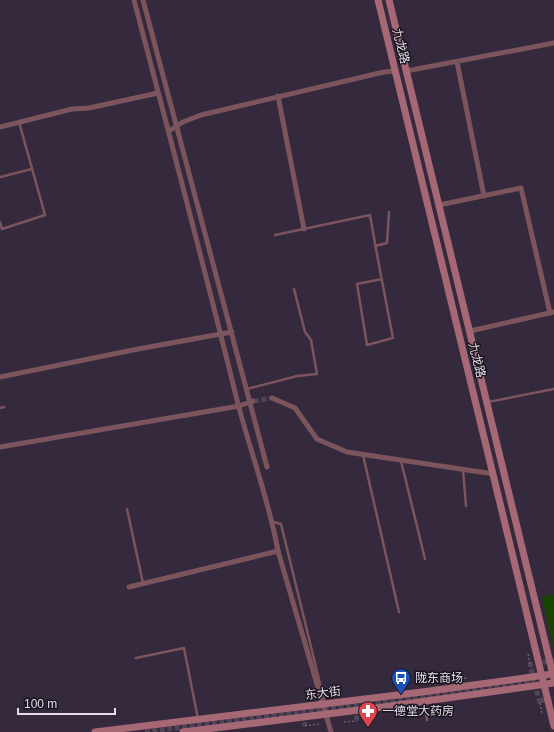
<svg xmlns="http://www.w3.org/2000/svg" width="554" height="732" font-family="Helvetica,'Noto Sans SC',sans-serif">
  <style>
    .green { fill: #164500 }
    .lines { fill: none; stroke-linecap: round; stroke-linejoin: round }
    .street-tunnel { stroke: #4f4458; stroke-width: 5; stroke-dasharray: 5 2.5; stroke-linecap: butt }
    .path { stroke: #827789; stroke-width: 1; stroke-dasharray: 2 2; stroke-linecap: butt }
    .lane { stroke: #7c545c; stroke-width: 2.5 }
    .street { stroke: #7c545c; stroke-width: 5 }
    .secondary { stroke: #a66875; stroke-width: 7 }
    .labels { text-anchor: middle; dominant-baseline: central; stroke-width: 3; stroke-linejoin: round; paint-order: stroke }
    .street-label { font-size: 12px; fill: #e4dcea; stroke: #1a141e }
    .poi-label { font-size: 12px; fill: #e4dcea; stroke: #1a141e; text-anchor: start }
  </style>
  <rect width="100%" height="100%" fill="#35293e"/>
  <polygon class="green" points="554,594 554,650 542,597"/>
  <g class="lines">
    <g class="street-tunnel">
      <polyline points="254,401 272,398"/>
      <polyline points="456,679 458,690"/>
      <polyline points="539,701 554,698"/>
      <polyline points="540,703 530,665 554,660"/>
      <polyline points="355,708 357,721"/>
      <polyline points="303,715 305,726"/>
      <polyline points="145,732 355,706 534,680"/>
    </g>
    <g class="path">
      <polyline points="528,654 530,665"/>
      <polyline points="456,679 467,678"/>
      <polyline points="540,703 542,714"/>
      <polyline points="344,722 357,721"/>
      <polyline points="305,726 319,724"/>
    </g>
    <g class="lane">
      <polyline points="0,177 32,169"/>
      <polyline points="0,222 2,229 45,215 19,122"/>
      <path d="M 275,235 L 370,215 C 377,256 385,297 393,338 L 367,345 L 357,284 L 382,279"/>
      <polyline points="375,246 387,243 389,212"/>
      <polyline points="247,389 297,376 317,374 311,340 305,332 294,289"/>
      <polyline points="488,402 554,389"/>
      <polyline points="0,408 4,407"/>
      <polyline points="363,455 399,612"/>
      <polyline points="401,461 425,559"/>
      <polyline points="463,470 466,506"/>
      <polyline points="127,509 143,583"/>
      <polyline points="273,522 281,524 324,700"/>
      <polyline points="136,658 184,648 198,719"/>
      <polyline points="424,702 427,720"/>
    </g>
    <g class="street">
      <path d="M 134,0 C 169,133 204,266 237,400 C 250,451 269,500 278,551 L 331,732"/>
      <polyline points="143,0 267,467"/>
      <polyline points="457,62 484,196"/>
      <polyline points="406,71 554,43"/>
      <polyline points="278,96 304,229"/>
      <polyline points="0,127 72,109 89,108 158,93"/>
      <polyline points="169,131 183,122 201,115 384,72 396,71"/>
      <polyline points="439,205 521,188 550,313"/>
      <polyline points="470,331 554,312"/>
      <polyline points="0,377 138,349 232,332"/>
      <polyline points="272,398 295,408 317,439 347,452 494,474"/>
      <polyline points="0,447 239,406 253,401"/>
      <polyline points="129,587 278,551"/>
    </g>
    <g class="secondary">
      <polyline points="378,0 554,726"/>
      <polyline points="389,0 554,679"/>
      <polyline points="95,732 422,692 553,674"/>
      <polyline points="183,732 383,707 554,683"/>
    </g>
  </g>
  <defs>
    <g id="bus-pin" transform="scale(1)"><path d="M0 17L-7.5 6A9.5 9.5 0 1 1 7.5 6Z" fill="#1a4fb4" stroke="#1a141e"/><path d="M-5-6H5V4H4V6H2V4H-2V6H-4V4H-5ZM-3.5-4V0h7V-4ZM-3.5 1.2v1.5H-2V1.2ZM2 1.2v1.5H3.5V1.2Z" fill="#fff"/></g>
    <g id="pharmacy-pin" transform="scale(1)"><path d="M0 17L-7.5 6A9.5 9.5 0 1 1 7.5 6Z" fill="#e0444e" stroke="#1a141e"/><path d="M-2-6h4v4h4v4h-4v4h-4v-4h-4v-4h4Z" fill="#fff"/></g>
  </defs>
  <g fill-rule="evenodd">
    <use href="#bus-pin" x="401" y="678"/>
    <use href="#pharmacy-pin" x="368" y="711"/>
  </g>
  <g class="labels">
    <g class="street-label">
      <text transform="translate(401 46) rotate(76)">九龙路</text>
      <text transform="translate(477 360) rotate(76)">九龙路</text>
      <text transform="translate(323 693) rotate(-7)">东大街</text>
    </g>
    <g class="poi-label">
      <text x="415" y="678">陇东商场</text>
      <text x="382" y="711">一德堂大药房</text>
    </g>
  </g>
  <path d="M18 708v6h97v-6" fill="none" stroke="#e4dcea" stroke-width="2"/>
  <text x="24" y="708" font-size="12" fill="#e4dcea" stroke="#1a141e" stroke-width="3" paint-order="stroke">100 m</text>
</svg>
